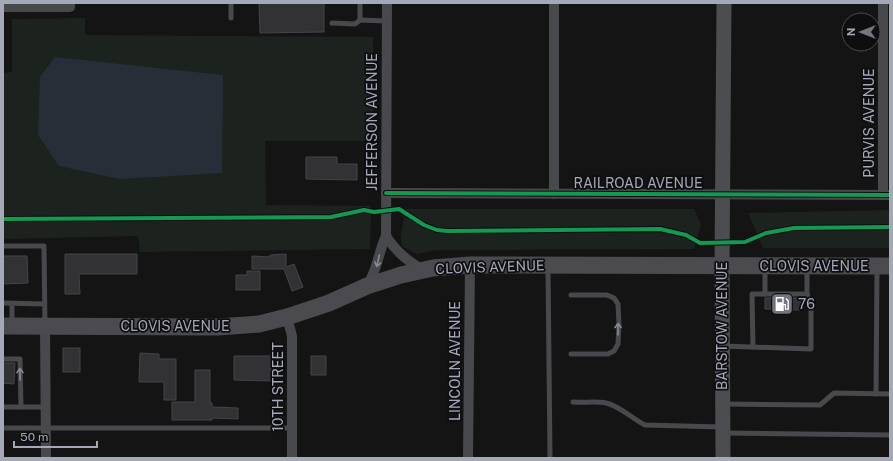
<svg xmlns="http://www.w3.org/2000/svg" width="893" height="461" font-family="'Public Sans',sans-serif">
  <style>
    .green { fill: #1c231e }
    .water { fill: #272e37 }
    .building { fill: #323234; stroke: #424448 }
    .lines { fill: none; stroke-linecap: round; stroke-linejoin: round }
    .service { stroke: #48494d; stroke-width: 5 }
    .minor { stroke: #48494d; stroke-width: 10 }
    .secondary { stroke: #4c4d51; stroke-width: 15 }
    .primary { stroke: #4b4b4f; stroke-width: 17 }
    .cycleway-casing { stroke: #0e0e10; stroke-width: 6 }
    .cycleway { stroke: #139951; stroke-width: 4 }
    .oneway { stroke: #888c97 }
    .labels { text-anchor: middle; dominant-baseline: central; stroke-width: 3.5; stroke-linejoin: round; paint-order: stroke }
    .street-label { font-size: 14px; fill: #a4a8b7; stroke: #0e0e10 }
    .poi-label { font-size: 14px; fill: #a4a8b7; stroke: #0e0e10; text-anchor: start }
  </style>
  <rect width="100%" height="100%" fill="#141414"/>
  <g class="green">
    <polygon points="85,18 85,35 373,37 373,141 265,141 266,205 371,206 370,249 140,252 138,236 3,239 3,73 12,72 12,19"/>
    <polygon points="405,209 694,209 701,224 694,249 436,250 417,254 402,246 401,236"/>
    <polygon points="890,210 890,248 763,248 748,213"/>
  </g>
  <polygon class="water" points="55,57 223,75 222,173 120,179 59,166 38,135 40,77"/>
  <g class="building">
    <polygon points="259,3 324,3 324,32 260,33"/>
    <polygon points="306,157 337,157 337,164 357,164 357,180 306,179"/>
    <polygon points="65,254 137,254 137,274 79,274 80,294 65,294"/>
    <polygon points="286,254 286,267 294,264 303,287 292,291 284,269 252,269 252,256 270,257 270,255"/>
    <polygon points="3,256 27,256 28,283 3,284"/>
    <polygon points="247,271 260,271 260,290 236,290 236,275 247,275"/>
    <polygon points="765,298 801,298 800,310 765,309"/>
    <rect x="63" y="348" width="17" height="24"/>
    <polygon points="140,353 159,354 159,359 176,359 176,400 164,400 164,382 139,382"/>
    <polygon points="234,356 271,356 271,381 234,380"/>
    <rect x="311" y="356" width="15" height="19"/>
    <polygon points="3,363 15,363 14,384 3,383"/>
    <polygon points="195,370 210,370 210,403 212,403 212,407 238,408 238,419 212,418 212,420 172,420 172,402 195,402"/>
  </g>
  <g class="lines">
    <g class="service">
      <polyline points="231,3 231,18"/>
      <polyline points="360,3 360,20"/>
      <polyline points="332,23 355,24 360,20 386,21"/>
      <polyline points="3,246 44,246 45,325"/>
      <polyline points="548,267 550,458"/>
      <polyline points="765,269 765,294 807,294 807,268"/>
      <polyline points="571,295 607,295 614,298 618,304 619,325 618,344 614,351 608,354 571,354"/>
      <polyline points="3,303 44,304"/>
      <polyline points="12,304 12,323"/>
      <polyline points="723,346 811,349 811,306 807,294"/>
      <polyline points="753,347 752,294 765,294"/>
      <polyline points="3,359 20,359 21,407"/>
      <polyline points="876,394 877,269"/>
      <path d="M 573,402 C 584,403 595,401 606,403 C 618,405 633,419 645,425 L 721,427"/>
      <polyline points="725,404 820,405 834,393 890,394"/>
      <polyline points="3,407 46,407"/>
      <polyline points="3,428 292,428"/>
      <polyline points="725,433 890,435"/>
    </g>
    <g class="minor">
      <polyline points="883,3 883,195"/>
      <polyline points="3,7 70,7 70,3"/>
      <polyline points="386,193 890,195"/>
      <polyline points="554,194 554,3"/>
      <path d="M 386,236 C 397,253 407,260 423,270"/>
      <path d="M 367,286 C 378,269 378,253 386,236 L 387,3"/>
      <polyline points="287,317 292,336 292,458"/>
      <polyline points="45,326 46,458"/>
      <polyline points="468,458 470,265"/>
    </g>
    <polyline class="secondary" points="723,458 722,266 724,3"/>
    <polyline class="primary" points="3,326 218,327 259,324 287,317 329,303 367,286 401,275 433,268 470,265 890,266"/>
    <g class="cycleway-casing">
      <g id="cycleway">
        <polyline points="386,193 890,195"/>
        <polyline points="3,219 331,217 364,210 374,212 399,209 424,225 437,230 447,231 660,229 686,235 700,243 745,242 766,233 794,228 890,227"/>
      </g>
    </g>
    <use href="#cycleway" class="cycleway"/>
  </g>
  <defs><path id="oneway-shaft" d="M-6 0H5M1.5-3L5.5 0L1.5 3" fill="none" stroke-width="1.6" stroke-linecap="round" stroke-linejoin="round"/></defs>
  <g class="oneway">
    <use href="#oneway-shaft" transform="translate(378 261) rotate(103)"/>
    <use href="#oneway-shaft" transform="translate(618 329) rotate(-90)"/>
    <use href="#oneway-shaft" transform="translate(20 374) rotate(-91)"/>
  </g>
  <defs>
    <g id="fuel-square" transform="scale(1.15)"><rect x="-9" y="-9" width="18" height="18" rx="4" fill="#72747e" stroke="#0e0e10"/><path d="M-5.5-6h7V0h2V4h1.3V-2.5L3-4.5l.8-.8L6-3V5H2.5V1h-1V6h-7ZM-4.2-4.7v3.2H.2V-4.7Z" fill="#fff"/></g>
  </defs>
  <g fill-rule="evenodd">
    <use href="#fuel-square" x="782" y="304"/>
  </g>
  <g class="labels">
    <g class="street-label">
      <text transform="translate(372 122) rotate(-90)">JEFFERSON AVENUE</text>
      <text transform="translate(869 123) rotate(-90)">PURVIS AVENUE</text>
      <text x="638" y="183">RAILROAD AVENUE</text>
      <text x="814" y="266">CLOVIS AVENUE</text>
      <text transform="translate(490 267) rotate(-2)">CLOVIS AVENUE</text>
      <text x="175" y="326">CLOVIS AVENUE</text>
      <text transform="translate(722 326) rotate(-90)">BARSTOW AVENUE</text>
      <text transform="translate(455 361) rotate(-90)">LINCOLN AVENUE</text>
      <text transform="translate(278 387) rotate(-90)">10TH STREET</text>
    </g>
    <g class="poi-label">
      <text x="798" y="304">76</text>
    </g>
  </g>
  <rect width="893" height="461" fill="none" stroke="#a4a8b7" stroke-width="8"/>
  <g transform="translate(861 32) rotate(270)"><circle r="19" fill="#0e0e10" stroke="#4a4c53"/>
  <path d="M0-3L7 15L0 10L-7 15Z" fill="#72747e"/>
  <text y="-6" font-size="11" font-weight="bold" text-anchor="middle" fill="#a4a8b7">N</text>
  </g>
  <path d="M14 441v6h83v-6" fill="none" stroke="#a4a8b7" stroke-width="2"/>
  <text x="20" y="441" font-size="12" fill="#a4a8b7" stroke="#0e0e10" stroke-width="3" paint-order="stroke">50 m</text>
</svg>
